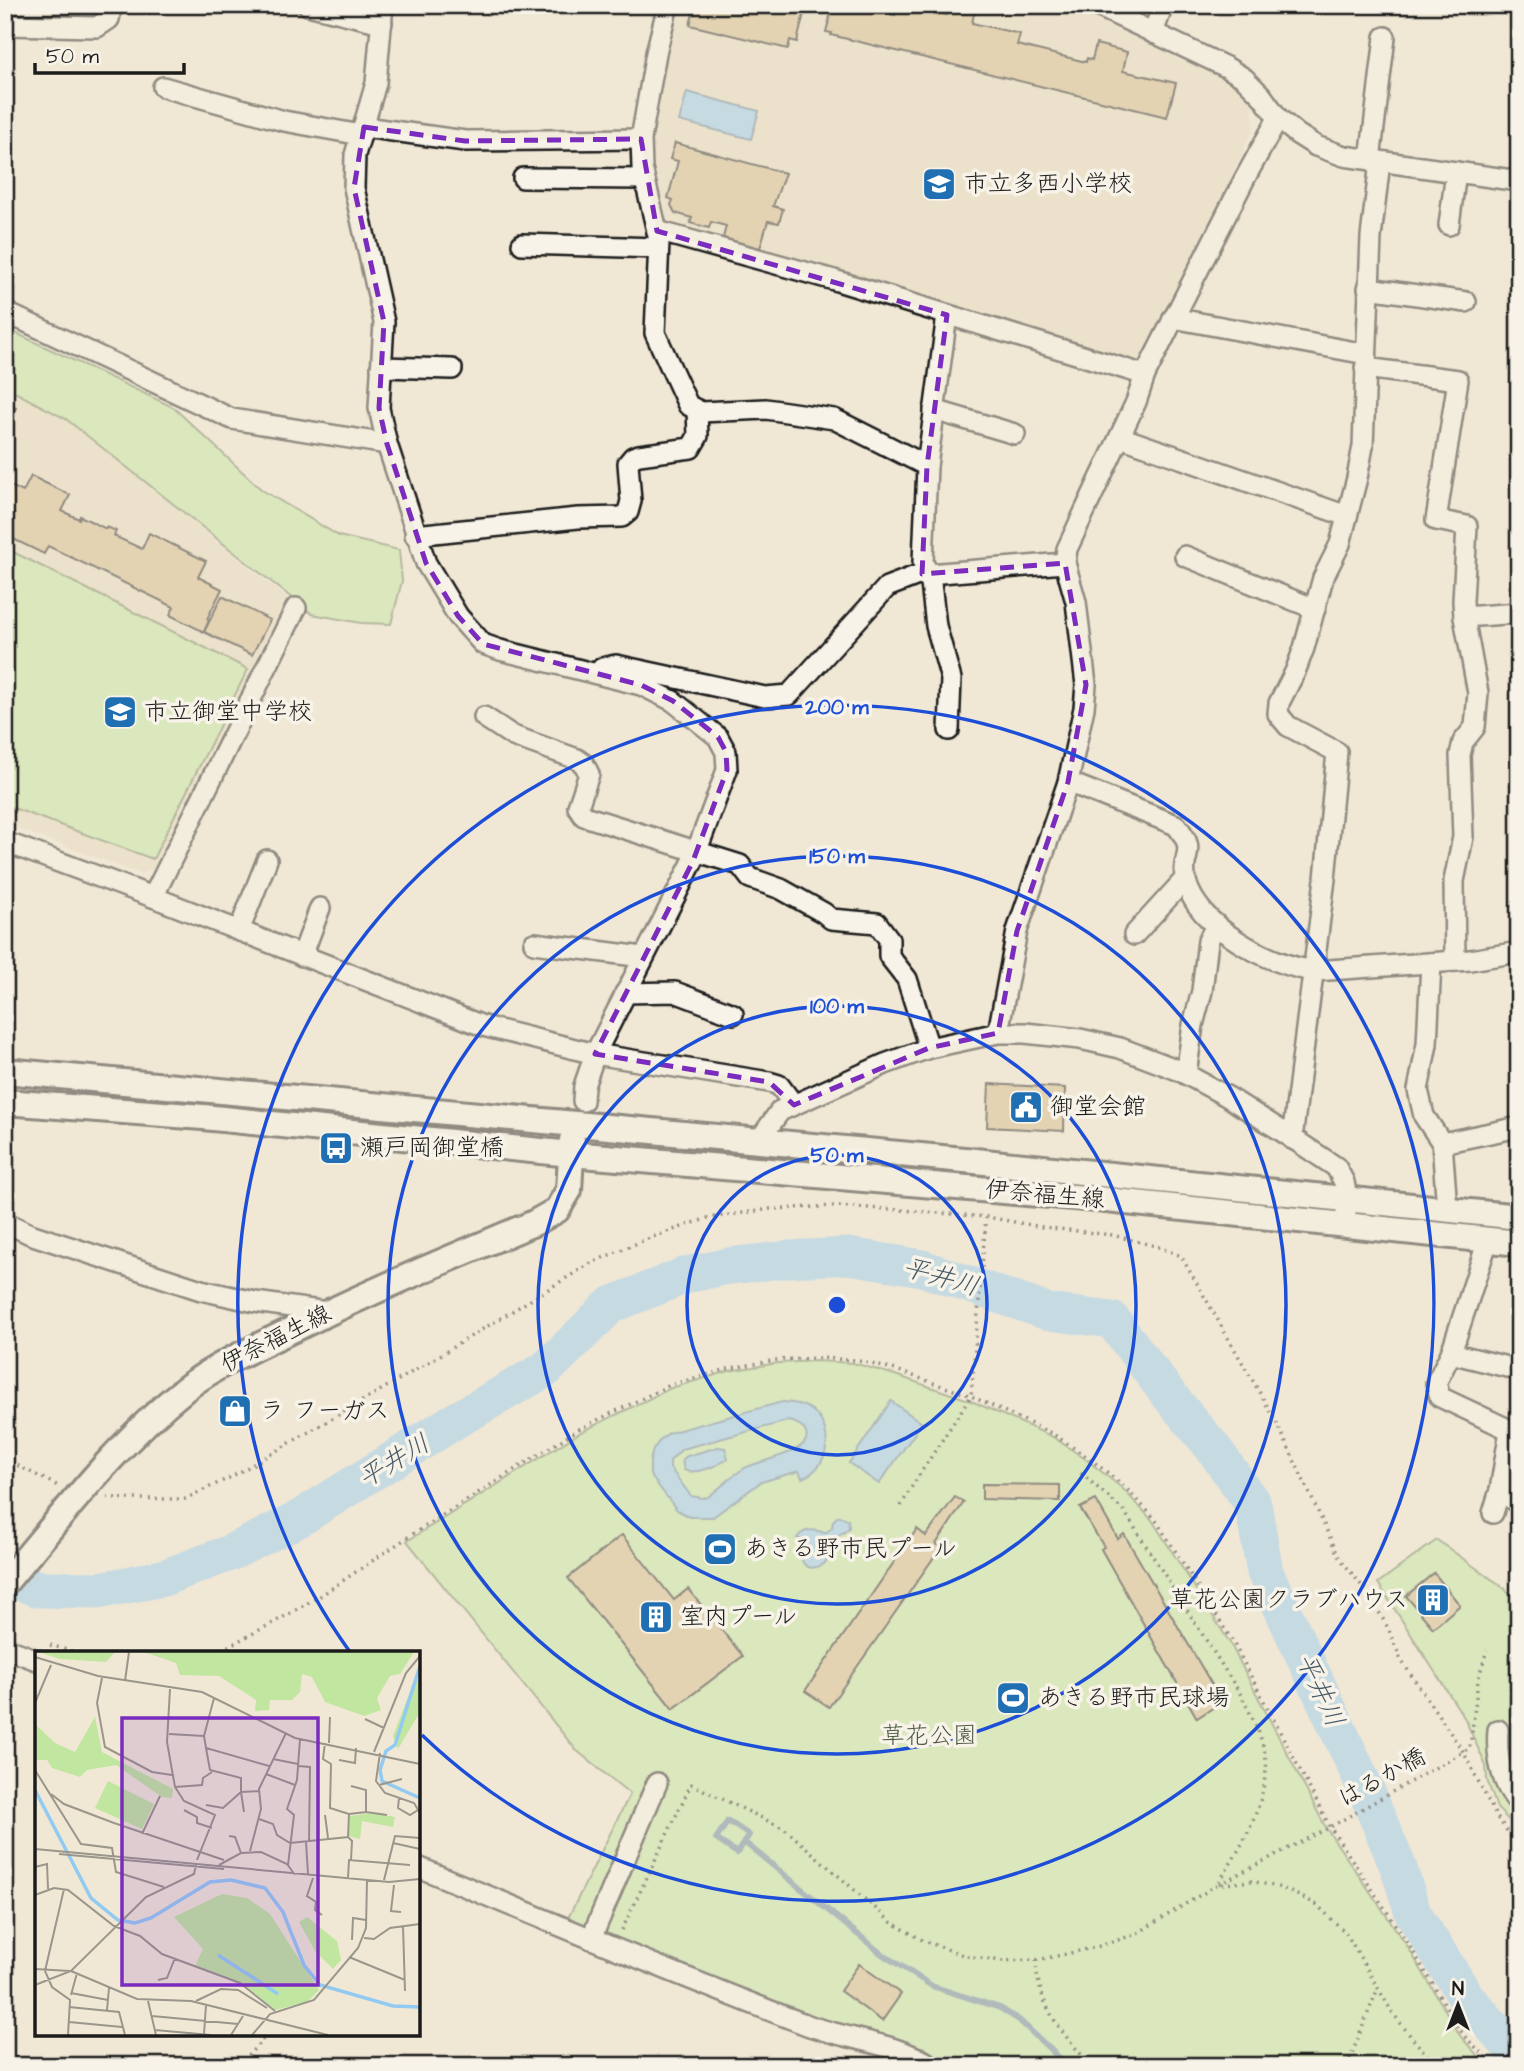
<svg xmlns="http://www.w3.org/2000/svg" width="1524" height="2071" font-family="'Architects Daughter','Klee One',sans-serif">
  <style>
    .built { fill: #e7dabe }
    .green { fill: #c1e6a0; stroke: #6e815e; stroke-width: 2 }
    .water { fill: #93caf2; stroke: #63849c; stroke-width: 2; fill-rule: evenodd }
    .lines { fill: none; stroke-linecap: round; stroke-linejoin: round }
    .stream { stroke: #63849c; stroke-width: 6 }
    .river { stroke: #93caf2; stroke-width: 37 }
    .building { fill: #d3bb8a; stroke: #1c1c1c; stroke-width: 2 }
    .minor-casing { stroke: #1c1c1c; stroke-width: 24 }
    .major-casing { stroke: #1c1c1c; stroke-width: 30 }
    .path { stroke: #1c1c1c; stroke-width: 3.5; stroke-dasharray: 2 5; stroke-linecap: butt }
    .minor { stroke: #f7f3e8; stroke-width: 19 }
    .major { stroke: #f7f3e8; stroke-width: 24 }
    .marked { fill: none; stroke: #7b2cbf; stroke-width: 5; stroke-dasharray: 14 9; stroke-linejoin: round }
    .ring { fill: none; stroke: #1d4ed8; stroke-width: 3.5 }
    .labels { text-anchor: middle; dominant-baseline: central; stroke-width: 7; stroke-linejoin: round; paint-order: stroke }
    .poi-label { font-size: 24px; fill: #1c1c1c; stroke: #f7f3e8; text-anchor: start }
    .street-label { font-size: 24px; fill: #1c1c1c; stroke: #f7f3e8 }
    .park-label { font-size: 24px; fill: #4e5944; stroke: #f7f3e8 }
    .water-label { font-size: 26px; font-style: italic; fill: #465967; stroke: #f7f3e8 }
    .inset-river { fill: none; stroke: #93caf2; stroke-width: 3.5 }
    .inset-road { fill: none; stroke: #9b968b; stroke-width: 2 }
    .view { fill: #7b2cbf; fill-opacity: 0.15; stroke: #7b2cbf; stroke-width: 3.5 }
    .inset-edge { fill: none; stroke: #1c1c1c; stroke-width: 3.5 }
    .centre { fill: #1d4ed8; stroke: #f7f3e8; stroke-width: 3.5 }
    .ring-label { font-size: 21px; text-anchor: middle; font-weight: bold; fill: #1d4ed8; stroke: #f7f3e8; stroke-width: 7; stroke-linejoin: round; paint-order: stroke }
  </style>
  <rect width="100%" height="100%" fill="#f0e8d5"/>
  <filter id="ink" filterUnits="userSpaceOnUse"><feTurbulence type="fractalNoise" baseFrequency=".0143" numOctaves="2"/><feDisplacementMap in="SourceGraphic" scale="14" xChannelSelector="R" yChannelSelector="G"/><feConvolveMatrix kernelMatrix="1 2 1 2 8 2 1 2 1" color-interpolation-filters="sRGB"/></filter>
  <g filter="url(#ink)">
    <g class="built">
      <polygon points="676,5 1071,5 1134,36 1234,80 1243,88 1252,103 1254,127 1226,189 1140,358 1131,363 666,222 657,210 646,147 661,61"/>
      <polygon points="5,386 58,413 290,600 158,866 141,874 5,824"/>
    </g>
    <g class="green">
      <polygon points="5,328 173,407 262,490 339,536 399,550 402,581 391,624 361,623 312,614 66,419 5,387"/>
      <polygon points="5,548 248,669 153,859 5,805"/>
      <polygon points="816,1361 853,1363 892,1374 969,1400 1053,1437 1087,1460 1122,1488 1152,1520 1230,1643 1326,1828 1406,1944 1461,2037 1487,2066 949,2066 925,2048 812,2020 566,1922 630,1794 576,1750 407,1541 581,1432 671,1388 729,1371 778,1363"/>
      <polygon points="1437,1540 1504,1588 1519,1604 1519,1831 1497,1808 1487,1780 1486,1766 1465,1719 1378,1583"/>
    </g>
    <g class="water">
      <polygon points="687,92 759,111 751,139 679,121"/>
      <polygon points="891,1401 922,1423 879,1484 849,1463"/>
      <path d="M 782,1402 C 793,1403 806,1404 814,1412 C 835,1432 829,1468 802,1478 L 799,1471 L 761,1482 L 713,1517 L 690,1517 L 677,1510 L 650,1475 L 650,1461 L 653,1450 L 660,1440 L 669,1433 ZM 788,1421 C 795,1422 803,1425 806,1433 C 814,1453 755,1461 743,1469 C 731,1477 720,1488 708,1497 L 702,1498 L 691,1496 L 670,1468 L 670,1461 L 682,1449 Z"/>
      <path d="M 718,1447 L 725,1448 L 728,1459 C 717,1466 696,1475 684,1470 L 682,1460 L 687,1456 Z"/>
      <path d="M 838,1516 L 848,1520 L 849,1528 C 842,1535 832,1536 829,1547 C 826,1555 830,1562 820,1566 C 801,1573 798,1555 803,1541 L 797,1538 C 804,1528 816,1529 825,1533 L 832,1528 L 833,1521 Z"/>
    </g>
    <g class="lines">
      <g class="stream">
        <polygon points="728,1821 749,1835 737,1853 716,1839"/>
        <polyline points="744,1842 882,1954 932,1986 1000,2008 1019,2020 1068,2066"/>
      </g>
      <polyline class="river" points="5,1576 38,1589 101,1590 163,1578 230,1553 297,1520 453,1422 546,1369 611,1305 686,1275 729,1266 790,1259 849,1256 922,1268 1048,1312 1112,1320 1169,1395 1214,1449 1253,1504 1265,1572 1363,1783 1399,1869 1413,1913 1467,1998 1519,2056"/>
    </g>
    <g class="building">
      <polygon points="695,5 806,5 797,42 790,40 788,49 690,25"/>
      <polygon points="833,5 855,5 895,15 898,5 932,5 930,11 947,15 949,5 976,5 972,23 1020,34 1017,45 1086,62 1087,58 1092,60 1096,44 1127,52 1123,71 1176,83 1167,117 831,35 832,33 826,32"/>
      <polygon points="675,143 785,173 773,206 783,209 779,223 768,221 760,248 723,238 726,226 711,222 709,228 690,223 692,218 675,213 671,205 673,200 668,198 678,161 670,159"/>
      <polygon points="5,399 10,401 9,405 16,408 5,429"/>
      <polygon points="31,476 70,495 62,511 79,519 80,516 106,529 107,527 116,531 114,536 142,549 149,533 206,561 198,577 222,589 207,619 209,620 204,632 170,615 174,607 48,546 44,554 5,535 5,483 23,492"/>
      <polygon points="222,596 270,620 252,655 204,632"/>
      <polygon points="989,1084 1065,1088 1064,1131 987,1127"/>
      <polygon points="982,1484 1060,1485 1060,1501 982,1499"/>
      <polygon points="955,1497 964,1502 936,1544 941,1547 829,1707 805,1691 917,1529 926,1536"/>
      <polygon points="1096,1500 1118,1539 1124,1534 1222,1702 1197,1718 1101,1549 1104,1547 1080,1508"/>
      <polygon points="622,1535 674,1600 688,1589 743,1656 673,1709 568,1578"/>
      <polygon points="1434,1573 1460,1605 1433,1628 1406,1596"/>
      <polygon points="859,1964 901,1994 882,2021 840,1991"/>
    </g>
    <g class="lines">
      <g class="minor-casing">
        <g id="minor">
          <polyline points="308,5 382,23"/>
          <polyline points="383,5 376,83 355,155 354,188 384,322 379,408 387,444 426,563 458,616 483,644 500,650 641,685 673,701 718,737 726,752 727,770 693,861 595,1054 584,1086 583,1101"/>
          <polyline points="668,5 656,53 641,139 642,168 657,231 834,280 1145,375"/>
          <polyline points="1095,5 1226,67 1244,78 1262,96 1278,118 1297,134 1316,146 1344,156 1519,181"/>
          <polyline points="5,25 97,27 109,19 112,5"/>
          <polyline points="1153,33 1163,5"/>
          <polyline points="163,87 284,121 361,135"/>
          <polyline points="364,127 465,141 641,139"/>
          <polyline points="1370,160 1385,37"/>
          <polyline points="523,178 644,179"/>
          <polyline points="1449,225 1456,172"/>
          <polyline points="657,231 659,242 655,333 688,405 701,412 766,409 834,419 927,466 923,562 928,574 1065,563"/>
          <polyline points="522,244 658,248"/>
          <polyline points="1368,288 1466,302"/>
          <polyline points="5,312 232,419 387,444"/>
          <polyline points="1173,318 1366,354"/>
          <polyline points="381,367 452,369"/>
          <polyline points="1365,368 1458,380 1436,520 1467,526 1463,601 1464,617 1478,693 1475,727 1463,742 1460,755 1463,837 1454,881 1455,961"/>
          <polyline points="934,410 1015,434"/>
          <polyline points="1120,437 1347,516"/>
          <polyline points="927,466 947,315"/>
          <polyline points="415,535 578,518 622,517 628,512 631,501 628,463 633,457 639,455 691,448 698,436 697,410"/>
          <polyline points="1185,556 1315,609"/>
          <polyline points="1464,617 1519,613"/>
          <polyline points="602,668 616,665 765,697 789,695 887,587 918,575 928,574 931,583 936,626 951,679 949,730"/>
          <polyline points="484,717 513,736 577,759 584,764 589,774 578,807 584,816 740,865 750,878 781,889 824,913 831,919 877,923 889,939 889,956 907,979 929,1048"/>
          <path d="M 1068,782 L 1176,825 C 1200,854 1179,854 1186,881 C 1197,927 1271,966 1315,971 L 1470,960 L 1519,952"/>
          <polyline points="5,842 153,897 483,1026 595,1054 769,1082 779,1085 794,1105"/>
          <polyline points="153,897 296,608"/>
          <polyline points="239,931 267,860"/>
          <polyline points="1134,935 1185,879"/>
          <polyline points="534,943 643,957"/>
          <polyline points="302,956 320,908"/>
          <polyline points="1431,963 1427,1044 1418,1090 1424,1116 1442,1143 1447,1209"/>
          <polyline points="625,993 675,992 733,1014"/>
          <polyline points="998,1033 1017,931 1068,782 1084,708 1086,685 1076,602 1065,563 1067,549 1136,402 1145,375 1245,178 1278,118"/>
          <polyline points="1186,1074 1193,1025 1202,991 1208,941 1216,925"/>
          <polyline points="1292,1139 1325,879 1337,752 1288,726 1278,714 1279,703 1295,672 1304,648 1323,578 1340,544 1357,478 1363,446 1371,237 1380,162"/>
          <polyline points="758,1142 780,1111 885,1064 929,1048 998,1033 1025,1033 1080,1039 1120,1048 1178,1070 1228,1097 1280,1130 1336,1167 1344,1182 1347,1198 1346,1212"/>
          <polyline points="1442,1143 1519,1127"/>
          <polyline points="5,1222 30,1234 201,1290 255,1302 327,1312"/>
          <polyline points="1488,1240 1451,1353 1436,1383 1440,1397 1510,1430 1500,1490 1519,1504"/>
          <polyline points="1451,1353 1519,1370"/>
          <polyline points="1493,1513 1500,1490"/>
          <polyline points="5,1648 37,1660"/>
          <path d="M 1498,1730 C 1496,1755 1501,1785 1519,1803"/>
          <path d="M 418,1867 C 546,1920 673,1974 802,2023 C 842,2039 898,2043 932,2066"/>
          <polyline points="591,1939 657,1783"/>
        </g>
      </g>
      <g class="major-casing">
        <g id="major">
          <polyline points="5,1071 975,1161 1519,1217"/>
          <polyline points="5,1102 203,1117 571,1154 1097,1199 1519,1243"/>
          <path d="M 5,1583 C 62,1516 116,1444 185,1389 C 214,1366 258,1346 292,1330 C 371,1291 453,1257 534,1223 L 557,1210 L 569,1190 L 572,1140"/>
        </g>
      </g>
      <g class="path">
        <polyline points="5,1459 58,1486"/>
        <path d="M 1081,1473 L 1124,1511 L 1241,1695 C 1251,1715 1263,1737 1266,1760 C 1267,1766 1266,1771 1265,1777 C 1260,1817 1239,1851 1217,1885"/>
        <polyline points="107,1497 124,1499 185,1499 231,1477 414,1371 591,1263 647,1239 708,1218 770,1209 835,1206 915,1211 987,1217 1042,1227 1112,1235 1156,1246 1181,1256 1277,1423 1339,1557 1370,1596 1388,1628 1401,1660 1464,1753 1496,1816 1519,1847"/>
        <polyline points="901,1506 914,1483 971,1396 986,1218"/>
        <polyline points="50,1645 78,1653"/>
        <polyline points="215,1653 273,1623 320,1596 405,1539 579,1429 670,1385 731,1368 777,1360 820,1358 855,1360 896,1370 971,1396 1053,1434 1089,1458 1123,1485 1155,1519 1233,1642 1330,1827 1408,1943 1464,2036 1495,2066"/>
        <polyline points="1219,1884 1330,1827 1470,1748 1478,1680 1487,1650"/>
        <polyline points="622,1930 691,1784 785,1829 891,1922 924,1941 966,1956 1001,1961 1036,1960 1062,1955 1100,1946 1136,1934 1217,1885 1251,1881 1282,1888 1316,1904 1346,1933 1392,2012 1412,2038 1437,2066"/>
        <path d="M 1036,1960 C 1037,2005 1062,2034 1092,2066"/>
        <polyline points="238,2066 268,2034"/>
        <polyline points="1347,2066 1378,1988"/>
      </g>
      <use href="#minor" class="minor"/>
      <use href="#major" class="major"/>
    </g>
  </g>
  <path d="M0 0H1524V2071H0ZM 364,127 L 465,141 L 641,139 L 657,231 L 947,315 L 927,466 L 922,574 L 1065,563 L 1086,685 L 1068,782 L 1017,931 L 998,1033 L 929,1048 L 794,1105 L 769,1082 L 595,1054 L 693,861 L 727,770 L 726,752 L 718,737 L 673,701 L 641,685 L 483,644 L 458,616 L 426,563 L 387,444 L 379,408 L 384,322 L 354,188 Z" fill="#f0e8d5" fill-opacity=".55" fill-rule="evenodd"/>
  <path class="marked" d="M 364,127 L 465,141 L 641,139 L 657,231 L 947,315 L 927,466 L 922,574 L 1065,563 L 1086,685 L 1068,782 L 1017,931 L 998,1033 L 929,1048 L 794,1105 L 769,1082 L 595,1054 L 693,861 L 727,770 L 726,752 L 718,737 L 673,701 L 641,685 L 483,644 L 458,616 L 426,563 L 387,444 L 379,408 L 384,322 L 354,188 Z"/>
  <g class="ring">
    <circle cx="837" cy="1305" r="150"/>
    <circle cx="837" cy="1305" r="299"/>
    <circle cx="837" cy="1305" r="449"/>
    <path d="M350 1652A598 598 0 1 1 422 1735"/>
  </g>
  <defs>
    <g id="school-square" transform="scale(1.75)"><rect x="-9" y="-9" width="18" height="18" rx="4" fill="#1f6fb2" stroke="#f7f3e8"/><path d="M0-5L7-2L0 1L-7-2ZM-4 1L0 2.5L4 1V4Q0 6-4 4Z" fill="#fff"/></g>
    <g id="civic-square" transform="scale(1.75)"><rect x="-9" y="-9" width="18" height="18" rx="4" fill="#1f6fb2" stroke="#f7f3e8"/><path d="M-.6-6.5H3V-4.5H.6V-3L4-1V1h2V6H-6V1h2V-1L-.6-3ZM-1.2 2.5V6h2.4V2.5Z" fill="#fff"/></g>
    <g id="bus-square" transform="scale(1.75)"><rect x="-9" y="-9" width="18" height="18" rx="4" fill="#1f6fb2" stroke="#f7f3e8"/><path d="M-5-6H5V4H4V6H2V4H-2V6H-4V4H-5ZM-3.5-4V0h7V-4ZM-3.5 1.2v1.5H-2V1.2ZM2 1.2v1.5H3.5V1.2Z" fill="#fff"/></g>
    <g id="shop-square" transform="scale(1.75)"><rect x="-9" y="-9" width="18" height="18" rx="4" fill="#1f6fb2" stroke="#f7f3e8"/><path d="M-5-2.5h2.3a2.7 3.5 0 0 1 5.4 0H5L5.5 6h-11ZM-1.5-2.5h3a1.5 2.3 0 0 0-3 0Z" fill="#fff"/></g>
    <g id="stadium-square" transform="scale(1.75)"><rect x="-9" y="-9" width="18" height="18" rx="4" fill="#1f6fb2" stroke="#f7f3e8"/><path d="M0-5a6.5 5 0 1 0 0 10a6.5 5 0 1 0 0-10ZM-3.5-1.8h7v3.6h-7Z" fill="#fff"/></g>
    <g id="building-square" transform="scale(1.75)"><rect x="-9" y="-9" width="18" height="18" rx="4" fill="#1f6fb2" stroke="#f7f3e8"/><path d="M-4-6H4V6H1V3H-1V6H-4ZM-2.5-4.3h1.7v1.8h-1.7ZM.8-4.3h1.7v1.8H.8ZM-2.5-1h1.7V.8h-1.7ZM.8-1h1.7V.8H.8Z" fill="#fff"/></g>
  </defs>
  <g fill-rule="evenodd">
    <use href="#school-square" x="939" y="184"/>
    <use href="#school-square" x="120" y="712"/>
    <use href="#civic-square" x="1026" y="1107"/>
    <use href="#bus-square" x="336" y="1148"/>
    <use href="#shop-square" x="235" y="1411"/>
    <use href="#stadium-square" x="720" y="1549"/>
    <use href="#building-square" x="1433" y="1600"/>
    <use href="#building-square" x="656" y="1617"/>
    <use href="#stadium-square" x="1013" y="1698"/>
  </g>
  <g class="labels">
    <g class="poi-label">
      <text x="964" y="184">市立多西小学校</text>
      <text x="144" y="712">市立御堂中学校</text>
      <text x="1050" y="1107">御堂会館</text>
      <text x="360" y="1148">瀬戸岡御堂橋</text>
      <text x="260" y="1411">ラ フーガス</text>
      <text x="744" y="1549">あきる野市民プール</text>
      <text x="1408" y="1600" text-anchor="end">草花公園クラブハウス</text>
      <text x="680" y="1617">室内プール</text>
      <text x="1038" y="1698">あきる野市民球場</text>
    </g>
    <g class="street-label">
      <text transform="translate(1045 1195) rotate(5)">伊奈福生線</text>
      <text transform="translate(276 1339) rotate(-27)">伊奈福生線</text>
      <text transform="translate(1382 1778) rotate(-29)">はるか橋</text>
    </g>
    <g class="park-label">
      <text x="929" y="1736">草花公園</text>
    </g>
    <g class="water-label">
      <text transform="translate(941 1277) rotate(16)">平井川</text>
      <text transform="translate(394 1461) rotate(-31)">平井川</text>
      <text transform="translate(1320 1690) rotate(65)">平井川</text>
    </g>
  </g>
  <g transform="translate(35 1651)">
    <rect width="385" height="385" fill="#f0e8d5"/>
    <path d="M 3,1 L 80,1 L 71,11 L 25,8 ZM 109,1 L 379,1 L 365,23 L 355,25 L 342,47 L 346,59 L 329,65 L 290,51 L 277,26 L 267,23 L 265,41 L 257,49 L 235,49 L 234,59 L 220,60 L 221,49 L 184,25 L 145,24 L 141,12 ZM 385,27 L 385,61 L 363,98 L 358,85 L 378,33 ZM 60,66 L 67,101 L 138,138 L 137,147 L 127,146 L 81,114 L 52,119 L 45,126 L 17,117 L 12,109 L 0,109 L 0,73 L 20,92 L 40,101 ZM 73,130 L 119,153 L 107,178 L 60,157 ZM 337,162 L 360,166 L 358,176 L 327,170 L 325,188 L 313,185 L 315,165 ZM 187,243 L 212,247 L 235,263 L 284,339 L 272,351 L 240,359 L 210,334 L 160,315 L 168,298 L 139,266 ZM 272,266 L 302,290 L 306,309 L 298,318 L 280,300 L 264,271 Z" fill="#c1e6a0"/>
    <path class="inset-river" d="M 385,15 L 360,94 L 351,100 L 345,119 L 347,130 L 385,147M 0,139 L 56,247 L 83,269 L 100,272 L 116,267 L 175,231 L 196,229 L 230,237 L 248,261 L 269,314 L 285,334 L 358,355 L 385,356M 183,304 L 243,343"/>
    <path class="inset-road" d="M 0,6 L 63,25 L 167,41 L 260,87 L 385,113M 67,27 L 62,52 L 70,96 L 117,121 L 137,124M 90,30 L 94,1M 135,38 L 132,91 L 140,136 L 149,150 L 180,164 L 162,209M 179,47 L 169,85 L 171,97 L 234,115M 0,52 L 16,14M 330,68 L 349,77M 134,83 L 169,85M 294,92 L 295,66M 171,97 L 175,119 L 206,127 L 206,141 L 224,140M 339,101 L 371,22 L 385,5M 345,102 L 341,130 L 350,142 L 379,152 L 385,162M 238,108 L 263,113M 304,109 L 320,112 L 321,97M 263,115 L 275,116 L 274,191M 0,119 L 46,193 L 77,197 L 81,221 L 129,236M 231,123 L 260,134M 344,134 L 367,128M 140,136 L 167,134 L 168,127 L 177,121M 16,143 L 29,153 L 79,172 L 189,209M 364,147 L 363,157 L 375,164 L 383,159M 171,154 L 188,157 L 206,141 L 209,161M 149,159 L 162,166 L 162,172 L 177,177M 331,161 L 352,164M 314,163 L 331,161 L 331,139 L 316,135M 290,164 L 293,187M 224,168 L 238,173 L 242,184 L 255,192 L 313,186 L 314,163 L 295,157 L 296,113 L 288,108 L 290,92M 107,183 L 125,145M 194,185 L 200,186 L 206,202M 313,186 L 317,190 L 316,209M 271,191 L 273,223M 358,192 L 385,198M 0,198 L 354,231 L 385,228M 215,200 L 226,158 L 224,138 L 251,82M 24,203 L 189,218M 184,214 L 206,202 L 226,201 L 252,213 L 260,224M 253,214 L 259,164 L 252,158 L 262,129 L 265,88M 0,216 L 12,213 L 13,238M 278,227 L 272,245 L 281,251 L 280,259 L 287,264M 313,227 L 314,209 L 375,214M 349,229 L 360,185 L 385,187M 359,234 L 356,260 L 366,261M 29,238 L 10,320 L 17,336 L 35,349 L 33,384M 0,244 L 19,237 L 33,239 L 79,275 L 105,285 L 127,303 L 205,332 L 240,360M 368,275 L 370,340M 329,287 L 339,288 L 355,277 L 385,273M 317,289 L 318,267 L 331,269M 314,306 L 370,329M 0,318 L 35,320M 36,320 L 102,348 L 156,350 L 293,384M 123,329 L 132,327 L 140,307M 0,334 L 36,320 L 111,246 L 159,223 L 161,214M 36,342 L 73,349M 36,344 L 42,322M 113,350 L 121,384M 161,350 L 186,338 L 203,339 L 232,357M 34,356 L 84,361 L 90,384M 72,359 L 74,337M 117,365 L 203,373M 34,371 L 87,376M 120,379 L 176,384M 169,383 L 171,354M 196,384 L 208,365M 217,384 L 235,363 L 279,349 L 323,297 L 331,277 L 332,229"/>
    <path class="view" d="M 87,67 L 283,67 L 283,334 L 87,334 Z"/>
    <rect width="385" height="385" class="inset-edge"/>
  </g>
  <circle cx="837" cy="1305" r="10" class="centre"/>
  <g class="ring-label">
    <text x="837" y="714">200 m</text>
    <text x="837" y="863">150 m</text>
    <text x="837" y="1013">100 m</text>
    <text x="837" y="1162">50 m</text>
  </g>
  <rect width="1524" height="2071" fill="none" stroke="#f7f3e8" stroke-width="28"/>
  <rect x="14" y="14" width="1496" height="2043" fill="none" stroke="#1c1c1c" stroke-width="2.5" filter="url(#ink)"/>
  <g transform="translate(1458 2005)" stroke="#f7f3e8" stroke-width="5" paint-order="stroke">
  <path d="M0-5L12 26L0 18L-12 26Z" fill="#1c1c1c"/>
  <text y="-10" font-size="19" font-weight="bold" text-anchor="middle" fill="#1c1c1c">N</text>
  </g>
  <path d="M35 63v10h149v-10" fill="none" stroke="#1c1c1c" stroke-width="3.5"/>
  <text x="46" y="63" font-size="21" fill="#1c1c1c" stroke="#f7f3e8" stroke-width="5" paint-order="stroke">50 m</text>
</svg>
